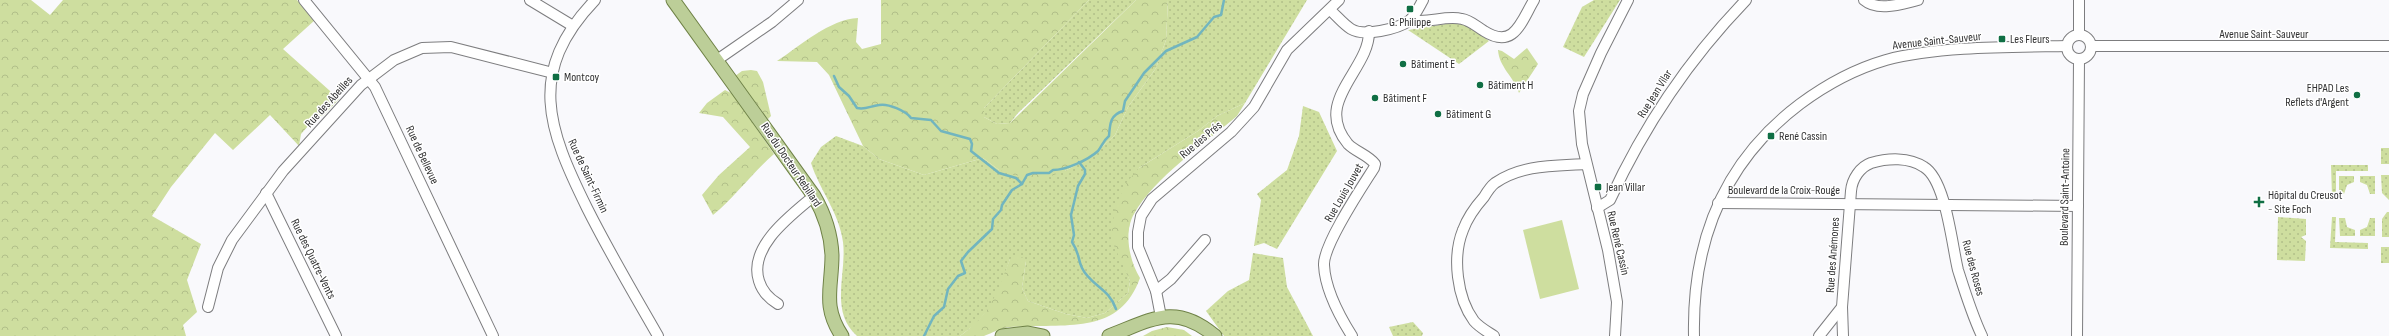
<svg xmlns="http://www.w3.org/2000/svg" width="2389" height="336" font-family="'Sofia Sans Condensed',sans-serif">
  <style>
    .grass { fill: url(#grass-dots) }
    .forest { fill: url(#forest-crowns) }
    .pitch { fill: #cede9f }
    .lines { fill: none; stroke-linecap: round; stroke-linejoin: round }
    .stream { stroke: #71b5bf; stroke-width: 2.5 }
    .minor-casing { stroke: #7d7d7f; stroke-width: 12 }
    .major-casing { stroke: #6f8247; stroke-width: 15 }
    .minor { stroke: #fff; stroke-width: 10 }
    .major { stroke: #bcce98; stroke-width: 13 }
    .poi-dot { fill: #106f44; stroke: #fff; stroke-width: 1.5 }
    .labels { text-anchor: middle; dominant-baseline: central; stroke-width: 3; stroke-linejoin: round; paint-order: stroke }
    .poi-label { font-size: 12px; fill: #313132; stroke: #fff; text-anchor: start }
    .street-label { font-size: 12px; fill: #313132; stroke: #fff }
  </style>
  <defs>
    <pattern id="grass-dots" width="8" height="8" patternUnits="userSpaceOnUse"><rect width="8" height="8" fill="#cede9f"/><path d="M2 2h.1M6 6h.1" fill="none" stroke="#b1bf89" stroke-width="1.8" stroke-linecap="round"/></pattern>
    <pattern id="forest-crowns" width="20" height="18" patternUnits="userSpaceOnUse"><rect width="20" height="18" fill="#cede9f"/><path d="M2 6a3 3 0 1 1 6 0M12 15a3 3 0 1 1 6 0" fill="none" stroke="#b1bf89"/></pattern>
  </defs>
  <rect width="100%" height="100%" fill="#f9f9fc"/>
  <g class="grass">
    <polygon points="1089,0 1136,0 1018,113 1010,123 997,124 984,117 984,108"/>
    <path d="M 1168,0 L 1307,0 L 1245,103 L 1217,116 L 1198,131 L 1139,168 L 1123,263 L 1130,281 L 1128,293 L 1105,313 L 1087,318 L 1066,314 L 1028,301 L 1022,288 L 1026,261 L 1010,259 L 998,294 L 989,308 L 977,323 L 960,336 L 857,336 C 829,311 847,274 843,242 C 839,212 820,191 811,163 L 821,147 L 836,136 L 863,146 L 879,159 L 924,175 L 983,158 L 999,170 L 1065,171 L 1091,157 L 1115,135 L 1128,107 L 1156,68 L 1166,40 Z"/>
    <polygon points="1594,0 1620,0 1584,57 1563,47 1582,7"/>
    <polygon points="1458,22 1467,24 1489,41 1459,64 1408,30"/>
    <polygon points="1303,106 1319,112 1337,151 1277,249 1264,243 1254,246 1261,200 1257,194 1287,170 1299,136"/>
    <rect x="2381" y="148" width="8" height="16"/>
    <polygon points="2331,165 2368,165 2368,171 2336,171 2336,196 2332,196"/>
    <polygon points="2381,175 2389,175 2389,200 2382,193"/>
    <polygon points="2339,176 2354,176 2354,182 2347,185 2344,194 2339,194"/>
    <polygon points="2360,176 2375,176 2375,194 2370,194 2367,185 2360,182"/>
    <polygon points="2387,212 2389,212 2389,237 2382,237 2382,219"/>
    <polygon points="2278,217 2306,219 2306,235 2301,237 2306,241 2305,261 2277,260"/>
    <polygon points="2332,217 2336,217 2335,242 2368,243 2368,249 2330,248"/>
    <polygon points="2339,218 2345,218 2347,227 2355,230 2355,236 2340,236"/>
    <polygon points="2370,218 2375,218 2375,236 2360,236 2360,230 2367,227"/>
    <rect x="2381" y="247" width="8" height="16"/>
    <polygon points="1253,253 1283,258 1287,287 1313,336 1224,336 1206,311 1228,291 1249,280"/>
    <polygon points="1413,322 1423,333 1422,336 1393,336 1389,327"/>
  </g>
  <g class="forest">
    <polygon points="0,0 31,0 50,15 63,0 297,0 315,20 283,49 339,99 323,116 317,116 301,134 299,146 270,115 233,150 215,133 171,187 152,216 201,244 187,280 197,312 183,325 186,336 0,336"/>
    <path d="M 881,0 L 1089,0 L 984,108 L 984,117 L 997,124 L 1010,123 L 1136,0 L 1168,0 L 1166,40 L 1156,68 L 1128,107 L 1115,135 L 1091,157 L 1065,171 L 1037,181 L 999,170 L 983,158 L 924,175 L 879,159 L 863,146 L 829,75 L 817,62 L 777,61 C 800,46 830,19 858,18 L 856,42 L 862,49 L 881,44 Z"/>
    <path d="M 1527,48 L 1538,64 L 1519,93 C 1514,77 1499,67 1498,50 L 1502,51 L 1514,59 Z"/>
    <polygon points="751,70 757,71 763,82 771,116 768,119 735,76 742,71"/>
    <path d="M 725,90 L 733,94 L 774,154 C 752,173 735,197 713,215 L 702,195 L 719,175 L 750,147 L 723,117 L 699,113 L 707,103 Z"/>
    <path d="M 1245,103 L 1237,116 C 1205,143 1154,178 1134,214 C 1123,233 1130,262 1140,278 C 1119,336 1068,323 1010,327 C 1001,328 992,333 984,336 C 978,336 967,336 960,336 C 992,313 996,294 1010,259 L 1019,254 L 1026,261 L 1022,288 L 1028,301 L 1066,314 L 1087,318 L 1105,313 L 1128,293 L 1130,281 L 1111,239 L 1115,206 L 1127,182 L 1139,168 L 1198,131 L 1217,116 Z"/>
    <polygon points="1167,327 1184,330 1192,336 1143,336 1152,331"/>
  </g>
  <polygon class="pitch" points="1562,220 1579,289 1540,299 1523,230"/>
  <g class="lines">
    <g class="stream">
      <path d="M 834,76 L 839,87 L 849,96 L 857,108 C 866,110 870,106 879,105 C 888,103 906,111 911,118 L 931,120 L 941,131 L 970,139 L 972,144 L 971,151 L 999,173 L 1016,178 L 1022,184"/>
      <path d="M 1079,162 L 1085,170 L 1085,174 L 1078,186 L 1071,215 L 1074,235 L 1072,242 C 1080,254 1077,257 1082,268 C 1090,285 1109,288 1116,309"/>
      <path d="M 924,336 L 934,316 L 944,307 L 948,289 L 958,276 L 965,273 L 961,261 L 968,252 L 992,229 L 993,219 L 1001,210 L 1002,205 L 1012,190 L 1022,184 L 1027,175 L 1033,173 L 1049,173 L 1053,170 C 1066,170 1088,160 1098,151 C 1102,146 1103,141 1109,136 C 1110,124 1110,115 1123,111 L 1125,101 L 1144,73 L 1166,51 L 1197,37 L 1214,17 L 1221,15 L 1224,0"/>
    </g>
    <g class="minor-casing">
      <g id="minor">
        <polyline points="304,0 375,87 493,336"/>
        <polyline points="530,0 573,26"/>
        <path d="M 595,0 C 526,72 548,129 587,208 C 609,252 634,294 658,336"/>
        <path d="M 1864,0 C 1878,12 1901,4 1918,0"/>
        <polyline points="2079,0 2079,35"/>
        <path d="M 1330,10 C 1337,16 1343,24 1351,29 C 1364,37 1397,29 1409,21 C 1415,16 1419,7 1423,0"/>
        <path d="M 1410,20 C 1428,24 1445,15 1462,19 C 1470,20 1477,27 1484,31 C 1514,50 1521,22 1534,0"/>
        <circle cx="2079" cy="47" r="12"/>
        <polyline points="2091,46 2389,46"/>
        <polyline points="717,60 772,22 798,0"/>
        <polyline points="266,193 336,336"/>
        <polyline points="1718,203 2078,206"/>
        <path d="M 1597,208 L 1610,200 C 1644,126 1690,58 1746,0"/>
        <polyline points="1156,291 1171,279 1205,240"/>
        <path d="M 778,304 C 768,298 762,291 759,281 C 748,247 790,216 814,196"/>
        <polyline points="208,307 218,268 232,240 283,171 361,85 394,60 422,48 451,47 553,73"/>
        <polyline points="1842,307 1843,336"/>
        <polyline points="1161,317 1156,291 1138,247 1138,232 1141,216 1152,199 1231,132 1254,107 1287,50 1339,0"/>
        <path d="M 1352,336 C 1340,317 1325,288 1324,265 C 1323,245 1362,187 1374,168 L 1375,164 C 1368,155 1356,152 1348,144 C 1312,101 1370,70 1369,31"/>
        <path d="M 1494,336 C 1488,332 1479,327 1474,321 C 1457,298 1452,257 1463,230 C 1467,219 1476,206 1484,197 C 1487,192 1491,186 1495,183 C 1522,164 1556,166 1586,164"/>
        <polyline points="1615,336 1617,302 1608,250 1582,144 1579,111 1583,94 1601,53 1628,0"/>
        <path d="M 1694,336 C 1692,241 1723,162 1800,104 C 1827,84 1855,69 1886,60 C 1939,46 2012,47 2067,46"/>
        <path d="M 1819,336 L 1842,307 L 1851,191 C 1852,179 1860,167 1871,163 C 1888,158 1909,157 1924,167 C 1946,180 1952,246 1958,270 C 1965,292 1972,315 1982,336"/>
        <polyline points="2077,336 2079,59"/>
      </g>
    </g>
    <g class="major-casing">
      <g id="major">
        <path d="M 673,0 L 814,196 C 825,215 831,233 832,255 C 832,288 822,306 842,336"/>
        <polyline points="1002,336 1028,333 1043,336"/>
        <path d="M 1109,336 C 1151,320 1175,302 1215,336"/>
      </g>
    </g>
    <use href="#minor" class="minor"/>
    <use href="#major" class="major"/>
  </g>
  <g class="poi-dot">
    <rect x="1406" y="5" width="8" height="8" rx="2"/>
    <rect x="1998" y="35" width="8" height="8" rx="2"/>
    <circle cx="1403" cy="64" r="4"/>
    <rect x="552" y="73" width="8" height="8" rx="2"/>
    <circle cx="1480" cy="85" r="4"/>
    <circle cx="2357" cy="95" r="4"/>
    <circle cx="1375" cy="98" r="4"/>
    <circle cx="1438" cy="114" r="4"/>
    <rect x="1767" y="132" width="8" height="8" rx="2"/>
    <rect x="1594" y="183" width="8" height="8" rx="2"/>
    <path d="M2257 196h4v4h4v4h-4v4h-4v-4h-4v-4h4z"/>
  </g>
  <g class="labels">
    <g class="poi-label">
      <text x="1410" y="22" text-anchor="middle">G. Philippe</text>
      <text x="2010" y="39">Les Fleurs</text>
      <text x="1411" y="64">Bâtiment E</text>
      <text x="564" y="77">Montcoy</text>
      <text x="1488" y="85">Bâtiment H</text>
      <text x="2349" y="88" text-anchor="end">EHPAD Les<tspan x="2349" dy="14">Reflets d'Argent</tspan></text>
      <text x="1383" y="98">Bâtiment F</text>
      <text x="1446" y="114">Bâtiment G</text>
      <text x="1779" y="136">René Cassin</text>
      <text x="1606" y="187">Jean Villar</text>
      <text x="2268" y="195">Hôpital du Creusot<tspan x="2268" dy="14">- Site Foch</tspan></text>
    </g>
    <g class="street-label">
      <text x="2264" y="34">Avenue Saint-Sauveur</text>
      <text transform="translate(1937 41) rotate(-6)">Avenue Saint-Sauveur</text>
      <text transform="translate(1655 94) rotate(-58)">Rue Jean Vilar</text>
      <text transform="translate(329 102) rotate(-48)">Rue des Abeilles</text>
      <text transform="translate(1201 140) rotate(-40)">Rue des Prés</text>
      <text transform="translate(422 155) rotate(65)">Rue de Bellevue</text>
      <text transform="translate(791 165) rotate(56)">Rue du Docteur Rebillard</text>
      <text transform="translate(588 176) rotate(65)">Rue de Saint-Firmin</text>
      <text x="1784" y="190">Boulevard de la Croix-Rouge</text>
      <text transform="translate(1344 193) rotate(-60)">Rue Louis Jouvet</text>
      <text transform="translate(2065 197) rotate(-89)">Boulevard Saint-Antoine</text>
      <text transform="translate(1618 243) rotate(77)">Rue René Cassin</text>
      <text transform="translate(1833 255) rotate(-86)">Rue des Anémones</text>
      <text transform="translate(313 259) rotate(64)">Rue des Quatre-Vents</text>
      <text transform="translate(1973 268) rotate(75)">Rue des Roses</text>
    </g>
  </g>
</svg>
